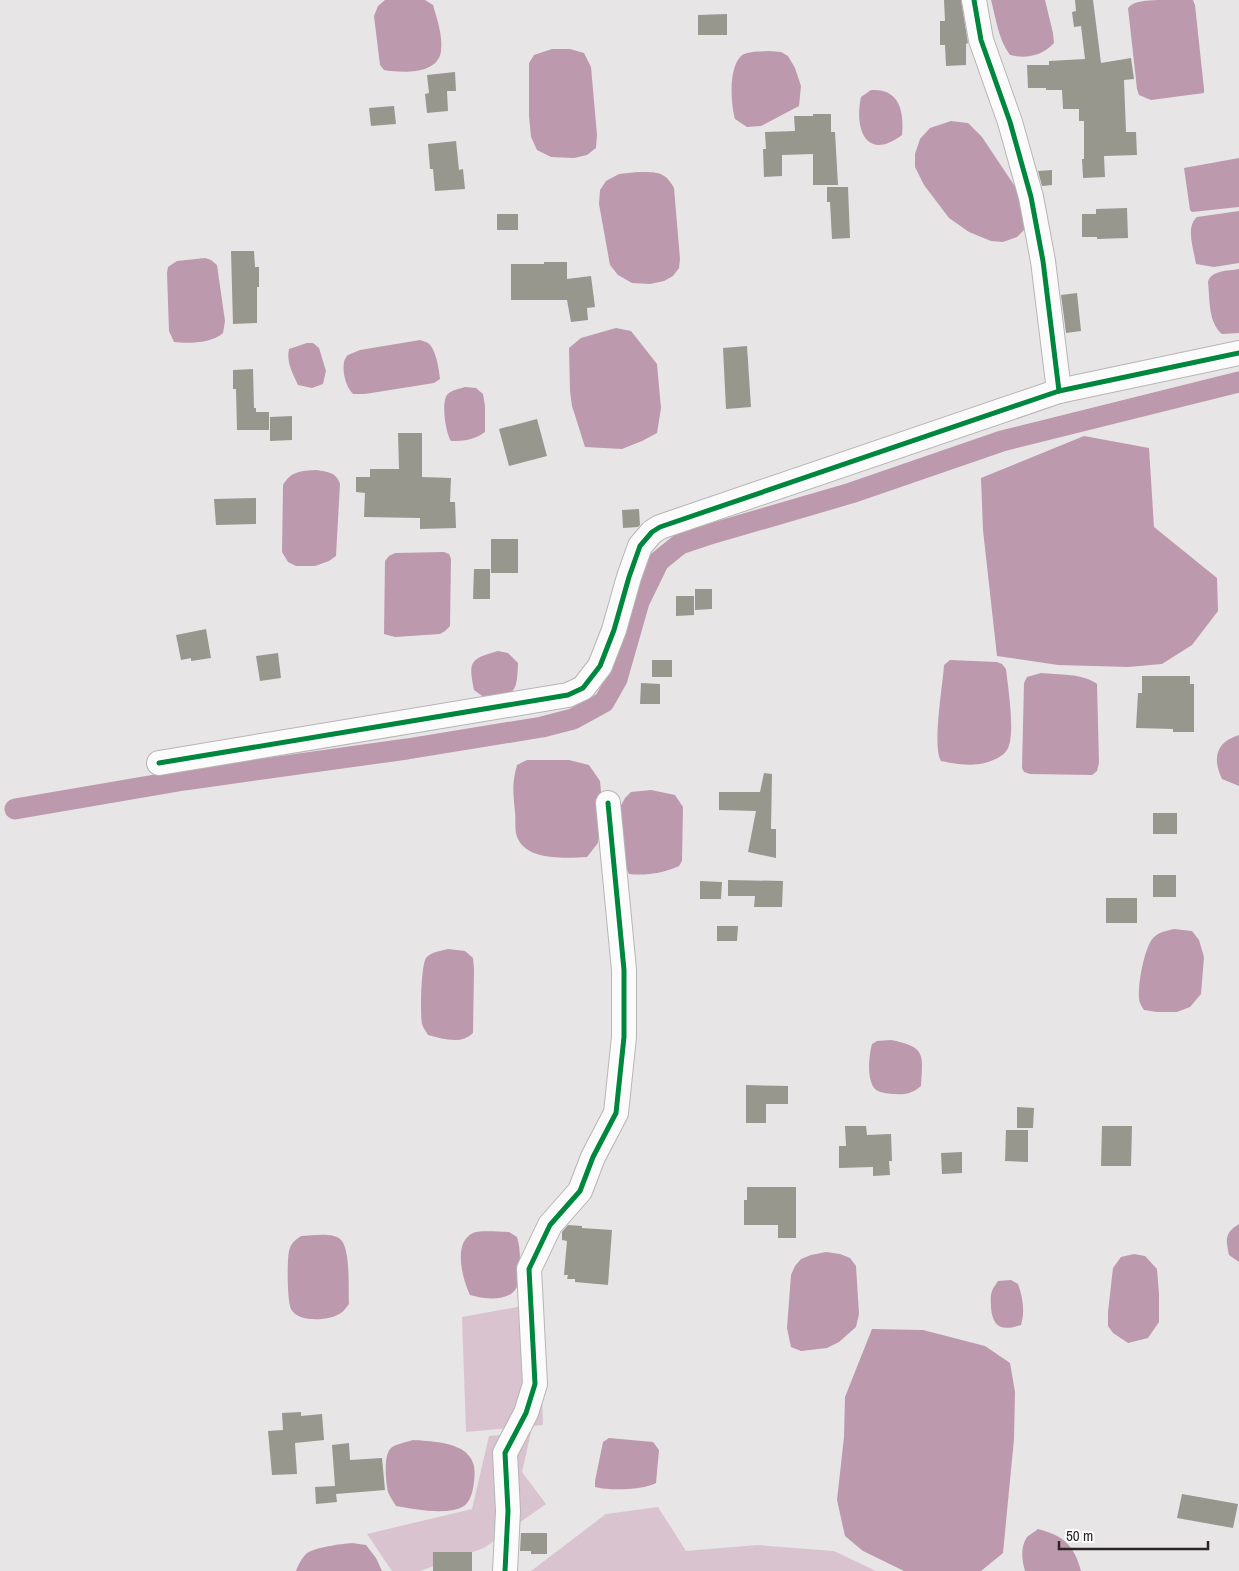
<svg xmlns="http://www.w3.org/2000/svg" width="1239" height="1571" font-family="'Archivo Narrow',sans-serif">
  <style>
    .green { fill: #d9c3cf }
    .water { fill: #bc99ad }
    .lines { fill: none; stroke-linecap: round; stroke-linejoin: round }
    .canal { stroke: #bc99ad; stroke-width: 21 }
    .building { fill: #97978e }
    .minor-casing { stroke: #b6b5b6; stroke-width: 26 }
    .minor { stroke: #fcfbfb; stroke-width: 24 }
    .cycleway-casing { stroke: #fff; stroke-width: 8 }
    .cycleway { stroke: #00873e; stroke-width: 5 }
  </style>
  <rect width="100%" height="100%" fill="#e8e5e7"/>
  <g class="green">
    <polygon points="539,1303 543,1425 466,1432 462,1317"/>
    <polygon points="531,1432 522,1472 546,1504 484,1548 420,1571 392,1571 367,1534 472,1509 489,1436"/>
    <polygon points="658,1507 686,1551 757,1545 834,1551 876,1571 531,1571 606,1514"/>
  </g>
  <g class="water">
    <path d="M 385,0 L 425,0 L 433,5 C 437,19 443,36 441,51 C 438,75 402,73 384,70 L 380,65 L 374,16 L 378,6 Z"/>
    <path d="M 991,0 L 1045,0 L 1053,33 L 1054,43 C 1042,56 1026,59 1010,55 C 998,39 996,18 991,0 Z"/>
    <path d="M 1158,0 L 1193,0 L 1195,5 L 1204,89 L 1204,93 L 1151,100 L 1139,95 L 1137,89 L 1128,8 C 1134,0 1148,1 1158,0 Z"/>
    <polygon points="552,49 570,49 584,53 591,67 597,135 596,148 587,155 574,158 551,157 537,150 531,137 529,116 529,63 534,55"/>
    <path d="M 768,51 L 781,52 L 788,56 L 795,68 L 801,86 L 799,106 L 761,126 L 747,127 L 735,119 C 731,104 728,69 741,56 C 747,51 761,52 768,51 Z"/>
    <path d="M 871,90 C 900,88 904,112 902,135 C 866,162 854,129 861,97 Z"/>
    <polygon points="951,121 968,123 982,137 1022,197 1026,228 1017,237 1003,242 991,241 969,232 949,218 924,185 915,167 915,154 920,139 930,128"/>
    <polygon points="1239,158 1239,207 1192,212 1190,210 1184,168"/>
    <path d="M 638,172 C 656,172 665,171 674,188 L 680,259 L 679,268 L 673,276 L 664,281 L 650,284 L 632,283 L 618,275 L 610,265 L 599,204 L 600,190 L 606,181 L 619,174 Z"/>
    <path d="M 1239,211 L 1239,263 L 1214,267 L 1196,264 C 1194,250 1185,227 1197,217 Z"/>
    <path d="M 205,258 L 211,260 L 217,265 L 225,321 L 223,333 C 212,343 189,344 174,342 L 169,331 L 167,273 L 168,267 L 177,261 Z"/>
    <path d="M 1239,269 L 1239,333 L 1222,334 C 1208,322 1210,300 1208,282 C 1211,270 1228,271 1239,269 Z"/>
    <polygon points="616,328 631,331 657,364 661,408 657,433 642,441 622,449 585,447 572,406 570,391 569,348 581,338"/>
    <path d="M 420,340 C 421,340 428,343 428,343 C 436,349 439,369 440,379 L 434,383 L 365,394 L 353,394 C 346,387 342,372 344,362 C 344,361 347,355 348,355 L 360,350 Z"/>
    <path d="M 307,343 L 313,343 L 319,348 L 326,371 L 323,384 L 312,388 L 298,385 C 293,374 286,362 289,349 Z"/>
    <path d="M 465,387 L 476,388 L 483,394 L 485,406 L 485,432 C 474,440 465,441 451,441 C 446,434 441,403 447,395 C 451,390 459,389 465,387 Z"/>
    <polygon points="1084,436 1149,448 1154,527 1217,578 1218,611 1192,645 1162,664 1128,667 1058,665 997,656 983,530 981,478"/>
    <path d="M 316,470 C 328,472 336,472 340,484 L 336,556 L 329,561 L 315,566 L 296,566 L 288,562 L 282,552 L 283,485 C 291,471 301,471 316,470 Z"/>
    <polygon points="444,552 449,554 451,559 450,626 445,631 440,634 395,637 384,634 385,561 389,556 395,553"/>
    <path d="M 498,651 L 508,653 L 518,663 C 517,693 515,696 485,698 L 474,690 C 468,661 470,659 498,651 Z"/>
    <path d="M 950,660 L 997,662 L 1002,664 L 1006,669 C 1008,687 1016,736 1007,750 C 1002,757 996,759 988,762 C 974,767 955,764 941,761 C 932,747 943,684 944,665 Z"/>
    <path d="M 1041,673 C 1058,675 1083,673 1097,684 L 1099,763 L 1097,771 L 1092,775 L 1030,774 L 1024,772 L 1022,768 L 1024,683 L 1027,677 Z"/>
    <path d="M 1239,735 L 1239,786 L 1222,779 C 1212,758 1216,742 1239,735 Z"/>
    <path d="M 527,760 L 569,760 L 589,765 L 600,781 L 603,814 L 598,843 L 587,857 C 567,858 528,861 518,839 C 514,832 516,819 515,812 C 513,792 512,784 517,765 Z"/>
    <path d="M 651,790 L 675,795 L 683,807 L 682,861 L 679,866 C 663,873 646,876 629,874 L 623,861 L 619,809 L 625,798 L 631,792 Z"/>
    <path d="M 1174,929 L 1192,931 L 1199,940 L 1204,957 L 1201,994 L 1190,1007 L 1177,1012 L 1157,1012 L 1144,1010 C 1143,1009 1141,1005 1140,1003 C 1136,991 1144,948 1153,938 C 1159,932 1165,931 1174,929 Z"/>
    <path d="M 448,949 L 465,951 L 473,958 L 474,969 L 473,1033 C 461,1045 444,1039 428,1035 C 426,1031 423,1028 422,1024 C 420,1015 421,965 426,958 C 431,952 440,951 448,949 Z"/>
    <path d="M 891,1040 C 926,1047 923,1054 921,1086 C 913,1093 906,1095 895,1094 C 890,1094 881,1093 876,1090 C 866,1081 869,1055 872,1044 L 877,1041 Z"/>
    <path d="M 1239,1224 L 1239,1262 L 1229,1255 C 1226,1240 1224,1233 1239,1224 Z"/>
    <path d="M 509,1232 L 517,1237 C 520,1247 520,1255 520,1265 C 520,1270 520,1275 519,1280 C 516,1303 487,1300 470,1295 C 463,1280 452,1243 473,1233 C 481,1230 500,1232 509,1232 Z"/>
    <path d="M 301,1236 C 312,1236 331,1232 340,1239 C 351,1247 348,1290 349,1304 C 346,1307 344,1311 341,1313 C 330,1321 298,1323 291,1309 C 287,1300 287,1261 289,1251 C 291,1243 295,1240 301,1236 Z"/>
    <polygon points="826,1252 840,1254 850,1258 856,1266 859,1314 856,1327 839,1342 827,1348 801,1351 791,1347 787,1328 791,1275 795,1266 801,1259 811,1255"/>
    <polygon points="1134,1254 1145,1256 1157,1269 1159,1294 1159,1322 1148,1338 1128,1343 1113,1333 1108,1326 1108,1312 1113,1268 1121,1257"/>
    <path d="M 1011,1280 L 1018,1284 C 1023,1298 1025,1311 1021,1325 C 1002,1331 993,1328 991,1308 C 991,1303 990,1296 992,1291 C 993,1288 996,1284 998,1281 Z"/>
    <polygon points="872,1329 923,1330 985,1346 1010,1363 1015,1392 1014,1439 1003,1553 981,1571 904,1571 863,1551 845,1536 837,1500 844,1437 845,1397"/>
    <path d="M 609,1438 L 653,1442 L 659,1450 L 656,1483 C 643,1490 610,1491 595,1487 L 595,1481 L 603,1442 Z"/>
    <path d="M 413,1440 C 442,1442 481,1443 474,1482 C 473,1490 471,1501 464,1506 C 449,1516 413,1509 396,1506 C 393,1501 390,1497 388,1492 C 386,1482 383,1455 391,1448 C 396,1444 407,1442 413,1440 Z"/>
    <path d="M 1038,1529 C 1064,1536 1074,1545 1081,1571 L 1025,1571 C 1022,1561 1020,1547 1027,1537 C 1030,1534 1035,1532 1038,1529 Z"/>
    <path d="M 352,1543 L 366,1545 L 376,1558 L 382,1571 L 296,1571 C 298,1565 302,1558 306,1554 C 314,1547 342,1544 352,1543 Z"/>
  </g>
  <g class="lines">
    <polyline class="canal" points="15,809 184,780 407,749 542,727 573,719 604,702 617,679 639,602 659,561 680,544 707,535 851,493 1002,441 1239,382"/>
  </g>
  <g class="building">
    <polygon points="944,0 961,0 968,43 966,44 966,65 946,66 945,45 940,45 940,21 945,21"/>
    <polygon points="1075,0 1093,0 1101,63 1131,58 1134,79 1124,80 1126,132 1136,132 1137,155 1104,156 1105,177 1083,178 1082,159 1084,159 1084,121 1079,121 1079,109 1063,109 1062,90 1046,90 1046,88 1028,88 1027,65 1049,65 1049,61 1085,59 1081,26 1074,27 1072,12 1076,11"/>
    <polygon points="727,14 727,35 698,35 698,15"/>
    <polygon points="455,72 456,91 447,91 448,111 427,113 425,94 429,93 427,75"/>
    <polygon points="394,106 396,124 371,126 369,108"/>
    <polygon points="813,114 831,114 831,132 835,132 838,185 813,185 813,154 782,155 782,176 764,177 763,149 766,149 765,132 795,131 794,116 813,116"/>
    <polygon points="456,141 459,170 463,169 465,189 435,191 433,169 430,169 428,144"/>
    <polygon points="1052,170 1052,185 1042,186 1038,171"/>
    <polygon points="827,187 848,187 850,238 832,239 830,202 827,202"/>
    <polygon points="1127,208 1128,238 1097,239 1097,237 1082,237 1082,214 1096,214 1096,209"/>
    <rect x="497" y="214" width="21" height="16"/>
    <polygon points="231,251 254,251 255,267 259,267 259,287 257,287 257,323 233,324"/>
    <polygon points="544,262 567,262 567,279 591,276 595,307 587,308 588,320 571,322 567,300 511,300 511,264 544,264"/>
    <polygon points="1077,293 1081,331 1066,333 1061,295"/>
    <polygon points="747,346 751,407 726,409 723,348"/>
    <polygon points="253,369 254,408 256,408 256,412 269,412 269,430 237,430 236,389 233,389 233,370"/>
    <polygon points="292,416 292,440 270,441 270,417"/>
    <polygon points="537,419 547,456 509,466 499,429"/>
    <polygon points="398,433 422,433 422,477 451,478 450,502 455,502 456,528 420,529 420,518 364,517 365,493 356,492 356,477 370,477 370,469 399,469"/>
    <polygon points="256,498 256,524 216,525 214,499"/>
    <polygon points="639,509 640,525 638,527 623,528 622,510"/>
    <rect x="491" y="539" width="27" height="34"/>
    <polygon points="474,569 490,569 490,599 473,599"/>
    <polygon points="695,589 712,589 712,609 695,610"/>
    <polygon points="676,596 694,596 694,615 676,616"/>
    <polygon points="206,629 211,658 191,661 191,658 181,660 176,635"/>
    <polygon points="278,653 281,678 260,681 256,656"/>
    <rect x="652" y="660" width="20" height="17"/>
    <polygon points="1142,676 1190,676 1190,684 1194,684 1194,732 1173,732 1173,729 1136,728 1138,693 1142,693"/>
    <polygon points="641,683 660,684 660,704 640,704"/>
    <polygon points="764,773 772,774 771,829 776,829 776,858 748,852 756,811 719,810 719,792 760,792"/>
    <rect x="1153" y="813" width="24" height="21"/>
    <rect x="1153" y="875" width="23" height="22"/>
    <polygon points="728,880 783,881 782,907 754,907 755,896 728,896"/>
    <polygon points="700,881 722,882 721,899 700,899"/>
    <rect x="1106" y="898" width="31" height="25"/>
    <polygon points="717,926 738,926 737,941 717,941"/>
    <polygon points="746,1085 788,1086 788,1104 766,1104 766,1123 746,1123"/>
    <polygon points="1017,1107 1034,1108 1033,1128 1017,1128"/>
    <polygon points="845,1126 866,1126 867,1135 891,1134 892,1161 889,1161 890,1175 873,1176 873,1167 839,1168 839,1146 846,1146"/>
    <polygon points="1102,1126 1132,1126 1131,1166 1101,1166"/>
    <polygon points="1006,1130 1028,1130 1028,1162 1005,1161"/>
    <polygon points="962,1152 962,1173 942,1174 941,1153"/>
    <polygon points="747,1187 796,1187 796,1238 778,1238 778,1225 744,1225 744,1200 747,1200"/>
    <polygon points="568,1225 582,1226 582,1228 612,1230 608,1285 575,1282 575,1279 567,1279 568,1275 564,1275 567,1241 562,1240 562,1232"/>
    <polygon points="301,1412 301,1416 322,1414 324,1440 295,1443 297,1474 272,1475 268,1431 283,1430 282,1413"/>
    <polygon points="349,1443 350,1460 382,1458 385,1490 336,1494 337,1502 316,1504 315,1487 335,1486 332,1445"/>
    <polygon points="1182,1494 1238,1504 1233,1528 1177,1518"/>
    <polygon points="521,1533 547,1533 547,1554 531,1554 531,1551 520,1551"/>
    <rect x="433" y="1552" width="39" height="19"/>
  </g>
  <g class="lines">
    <g class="minor-casing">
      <g id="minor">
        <polyline points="974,0 981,40 1010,122 1031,197 1043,261 1059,391"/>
        <polyline points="159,763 568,695 583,688 600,666 614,630 629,577 640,546 652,532 660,527 1059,391 1239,353"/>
        <polyline points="505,1571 508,1511 505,1453 526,1413 535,1384 529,1269 550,1225 580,1191 593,1157 616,1113 624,1037 624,970 608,803"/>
      </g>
    </g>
    <use href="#minor" class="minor"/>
    <g class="cycleway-casing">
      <g id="cycleway">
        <polyline points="974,0 981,40 1010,122 1031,197 1043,261 1059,391"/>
        <polyline points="159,763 568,695 583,688 600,666 614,630 629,577 640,546 652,532 660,527 1059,391 1239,353"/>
        <polyline points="505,1571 508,1511 505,1453 526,1413 535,1384 529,1269 550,1225 580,1191 593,1157 616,1113 624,1037 624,970 608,803"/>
      </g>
    </g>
    <use href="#cycleway" class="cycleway"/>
  </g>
  <path d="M1059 1541v8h149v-8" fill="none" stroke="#282627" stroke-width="2.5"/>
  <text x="1066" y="1541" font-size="15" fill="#282627" stroke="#ffffff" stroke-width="4" paint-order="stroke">50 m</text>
</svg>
